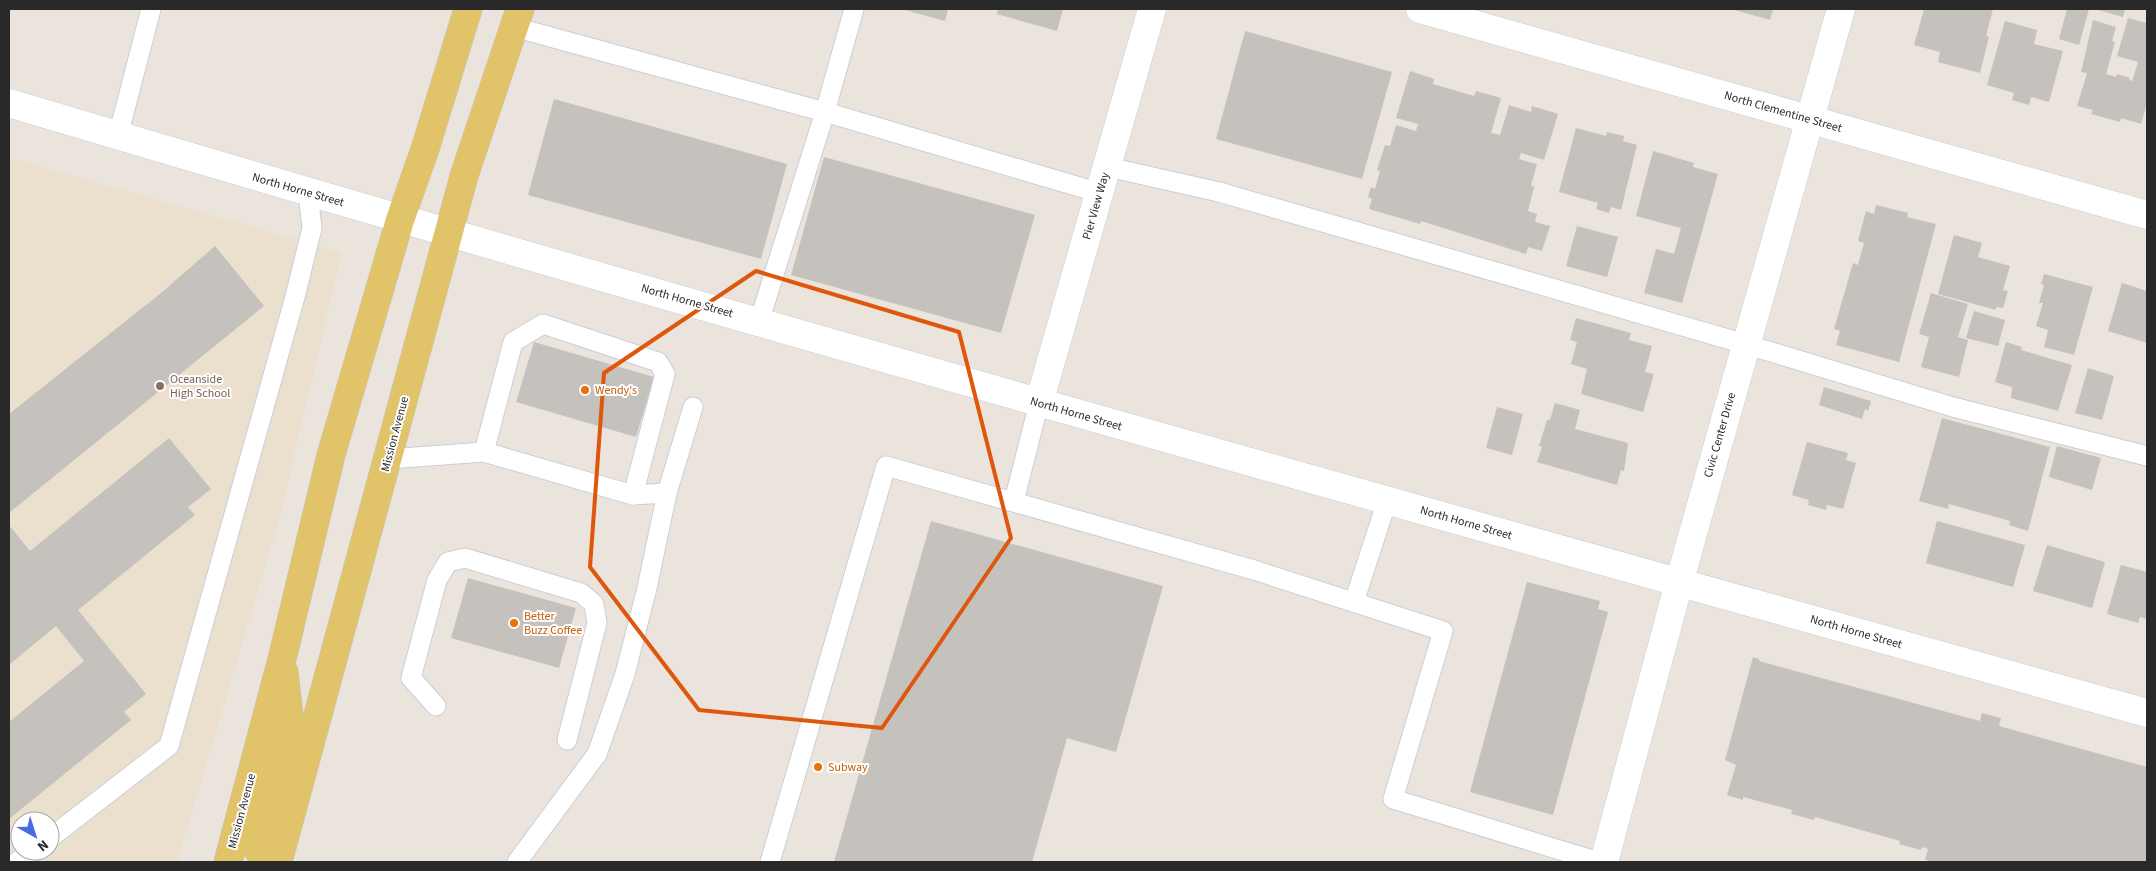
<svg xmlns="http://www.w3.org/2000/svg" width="2156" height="871" font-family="'Source Sans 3',sans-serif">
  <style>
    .education { fill: #eae0cd; fill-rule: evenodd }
    .building { fill: #c5c1bc }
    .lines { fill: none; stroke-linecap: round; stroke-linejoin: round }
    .lane-casing { stroke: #cbced9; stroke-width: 21 }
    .street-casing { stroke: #cbced9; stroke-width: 29 }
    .secondary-casing { stroke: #cbced9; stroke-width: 29 }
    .primary-casing { stroke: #c3c3c3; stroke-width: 29 }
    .lane { stroke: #fff; stroke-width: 19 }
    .street { stroke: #fff; stroke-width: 28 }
    .secondary { stroke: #fff; stroke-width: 28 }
    .primary { stroke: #e1c46a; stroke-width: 28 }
    .marked { fill: none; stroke: #de570d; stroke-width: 4; stroke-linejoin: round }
    .education-dot { fill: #8d6e63; stroke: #fff; stroke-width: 2 }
    .food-dot { fill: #e8710a; stroke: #fff; stroke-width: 2 }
    .labels { text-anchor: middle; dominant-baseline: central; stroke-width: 4; stroke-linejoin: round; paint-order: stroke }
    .street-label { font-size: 12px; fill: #292929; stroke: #fff }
    .education-label { font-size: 12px; fill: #785e54; stroke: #fff; text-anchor: start }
    .food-label { font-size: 12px; fill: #c56008; stroke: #fff; text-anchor: start }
  </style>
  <rect width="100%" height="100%" fill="#eae4dc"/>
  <path class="education" d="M 9,158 L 342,252 L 279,520 L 177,862 L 9,862 ZM 20,821 L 50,821 L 50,851 L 20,851 Z"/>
  <g class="building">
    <polygon points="901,9 948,9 945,21"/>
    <polygon points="998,9 1063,9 1057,31 997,14"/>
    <polygon points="1731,9 1773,9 1770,20"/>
    <polygon points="1924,9 1993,9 1986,36 1989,37 1980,73 1938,62 1940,52 1914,45"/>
    <polygon points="2067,9 2089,9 2079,45 2059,39"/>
    <polygon points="2095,9 2125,9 2123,17"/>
    <polygon points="2128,18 2147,23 2147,103 2141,124 2121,118 2120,122 2091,114 2093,110 2077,106 2087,73 2081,72 2093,20 2116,27 2112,41 2115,42 2106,74 2116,77 2117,74 2130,78 2129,80 2132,81 2138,62 2117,56"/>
    <polygon points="2005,21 2037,30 2034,44 2063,51 2049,102 2031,97 2029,105 2012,100 2014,93 1987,85"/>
    <polygon points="1245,31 1392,72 1362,179 1216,139"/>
    <polygon points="1410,71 1434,79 1433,84 1474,96 1476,91 1501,98 1491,133 1500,135 1509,105 1531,112 1532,106 1558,114 1544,160 1521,153 1519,159 1537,164 1531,185 1534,187 1528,211 1537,214 1535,222 1550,226 1542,251 1528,247 1526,254 1421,221 1420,224 1369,209 1372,199 1368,197 1371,187 1375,189 1380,171 1377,170 1385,145 1390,146 1396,125 1416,131 1418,124 1396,118"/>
    <polygon points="554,99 787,164 761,259 528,195"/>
    <polygon points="1576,128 1606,136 1607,132 1624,136 1623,141 1637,145 1621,210 1611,207 1609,213 1596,209 1598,203 1559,192"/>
    <polygon points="1653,151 1694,163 1693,167 1718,174 1682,303 1644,293 1656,249 1674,254 1681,228 1636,216"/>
    <polygon points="824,157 1035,215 1001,333 791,275"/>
    <polygon points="1876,205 1908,213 1907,217 1936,224 1899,362 1836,345 1840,331 1834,329 1853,263 1858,265 1864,243 1858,241 1866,211 1874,214"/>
    <polygon points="1577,226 1618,237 1607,277 1566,266"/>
    <polygon points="1954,235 1982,243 1978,257 2010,266 2003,290 2008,291 2003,308 1996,307 1996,310 1938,294"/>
    <polygon points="215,246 264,306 9,513 9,414 161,293"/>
    <polygon points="2044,274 2093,287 2074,355 2044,347 2048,330 2036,326 2043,303 2039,303 2044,285 2041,284"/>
    <polygon points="2122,283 2147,291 2147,343 2108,331"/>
    <polygon points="1931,293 1968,304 1958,337 1968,340 1959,377 1921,367 1929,337 1919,334"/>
    <polygon points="1974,311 2005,320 1998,346 1966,338"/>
    <polygon points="1576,318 1631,333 1629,340 1652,346 1645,372 1654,374 1643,412 1581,394 1587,369 1571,364 1577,342 1570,340"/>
    <polygon points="534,342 654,377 636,437 516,402"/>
    <polygon points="2006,342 2022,347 2021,350 2072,365 2058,411 2011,398 2012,387 1995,382"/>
    <polygon points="2088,368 2114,376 2102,420 2075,413"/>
    <polygon points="1824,387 1871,401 1868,411 1865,409 1862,419 1819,405"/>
    <polygon points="1555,403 1580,410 1575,429 1628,443 1624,471 1621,470 1617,485 1537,462 1542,447 1539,446 1547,420 1550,420"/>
    <polygon points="1497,407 1523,414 1512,455 1486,448"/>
    <polygon points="1942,418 2050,447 2028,531 2009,525 2010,521 1949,504 1948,509 1919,501"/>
    <polygon points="169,438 211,489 188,507 195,515 78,610 146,694 124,712 131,720 9,819 9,722 84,661 56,626 9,665 9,525 30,551"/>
    <polygon points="1807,442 1848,453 1846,460 1856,463 1843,509 1827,505 1826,510 1808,505 1809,500 1792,495"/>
    <polygon points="2057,446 2101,458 2092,490 2049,477"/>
    <polygon points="931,521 1163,586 1116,752 1067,738 1032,862 834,862"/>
    <polygon points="1937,521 2025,545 2013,587 1926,563"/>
    <polygon points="2047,545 2105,562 2092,608 2033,591"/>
    <polygon points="2121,565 2147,572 2147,619 2140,617 2138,623 2107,614"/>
    <polygon points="468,578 576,608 559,668 451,638"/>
    <polygon points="1527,582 1600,601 1598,609 1608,612 1553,815 1470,792"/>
    <polygon points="1753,657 1759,659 1759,661 1980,721 1982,713 2001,718 1999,726 2147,767 2147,862 1933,862 1925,860 1928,849 1922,847 1921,850 1899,844 1900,841 1815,817 1814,820 1791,814 1792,810 1743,797 1743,800 1727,795 1736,765 1725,760"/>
  </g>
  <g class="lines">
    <g class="lane-casing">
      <g id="lane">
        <polyline points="514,27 825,112 1100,193"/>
        <polyline points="118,136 151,9"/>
        <polyline points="1108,167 1219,192 1745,344 1953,407 2147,456"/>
        <polyline points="759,322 825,112 854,9"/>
        <polyline points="484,452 513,342 543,324 658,362 665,374 633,495"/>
        <polyline points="388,459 484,452 633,495 667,493"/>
        <polyline points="1014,501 1039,403"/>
        <polyline points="1354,602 1387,501"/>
        <polyline points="436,706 411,678 437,580 448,562 465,558 581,593 594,604 597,623 567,740"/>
        <polyline points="50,838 169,746 295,297 312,228 308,193"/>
        <polyline points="17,862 32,851"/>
        <polyline points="517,862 597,754 625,674 647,588 667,493 693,407"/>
        <polyline points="770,862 886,466 1254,570 1443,631 1393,799 1599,862"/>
      </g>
    </g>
    <g class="street-casing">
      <polyline id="street" points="1420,9 2147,215"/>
    </g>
    <g class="secondary-casing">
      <g id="secondary">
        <path d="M 9,103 C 719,315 1433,514 2147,713"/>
        <polyline points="1039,403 1152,9"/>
        <polyline points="1604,862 1679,583 1841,9"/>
      </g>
    </g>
    <g class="primary-casing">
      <g id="primary">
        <polyline points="228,862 283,655 331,455 400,220 425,149 468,9"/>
        <polyline points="266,862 256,847 258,830 289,715 284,672"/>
        <polyline points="278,862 464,176 520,9"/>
      </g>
    </g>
    <use href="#lane" class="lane"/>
    <use href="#street" class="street"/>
    <use href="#secondary" class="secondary"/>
    <use href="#primary" class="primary"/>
  </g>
  <path class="marked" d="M 756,271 L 959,332 L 1011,538 L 882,728 L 699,710 L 590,567 L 604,373 Z"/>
  <circle class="education-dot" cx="160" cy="386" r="5"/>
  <g class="food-dot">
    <circle cx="585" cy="390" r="5"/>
    <circle cx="514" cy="623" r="5"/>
    <circle cx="818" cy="767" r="5"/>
  </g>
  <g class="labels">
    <g class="street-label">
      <text transform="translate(1783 112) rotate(16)">North Clementine Street</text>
      <text transform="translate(298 190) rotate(16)">North Horne Street</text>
      <text transform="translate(1096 206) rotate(-74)">Pier View Way</text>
      <text transform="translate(687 301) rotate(16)">North Horne Street</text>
      <text transform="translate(1076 414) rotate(16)">North Horne Street</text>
      <text transform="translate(395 434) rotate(-75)">Mission Avenue</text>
      <text transform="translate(1720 435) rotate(-74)">Civic Center Drive</text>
      <text transform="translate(1466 523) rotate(16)">North Horne Street</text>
      <text transform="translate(1856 632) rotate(16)">North Horne Street</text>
      <text transform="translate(242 811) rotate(-75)">Mission Avenue</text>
    </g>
    <g class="education-label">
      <text x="170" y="379">Oceanside<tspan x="170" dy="14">High School</tspan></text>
    </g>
    <g class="food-label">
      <text x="595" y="390">Wendy's</text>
      <text x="524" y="616">Better<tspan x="524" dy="14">Buzz Coffee</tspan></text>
      <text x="828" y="767">Subway</text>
    </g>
  </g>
  <rect width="2156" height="871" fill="none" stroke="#292929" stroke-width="20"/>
  <g transform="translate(35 836) rotate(141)"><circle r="24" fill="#ffffff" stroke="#a9a9a9"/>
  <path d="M0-4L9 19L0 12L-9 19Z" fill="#4d6ae6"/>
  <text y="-8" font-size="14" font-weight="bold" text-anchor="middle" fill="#292929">N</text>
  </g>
</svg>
